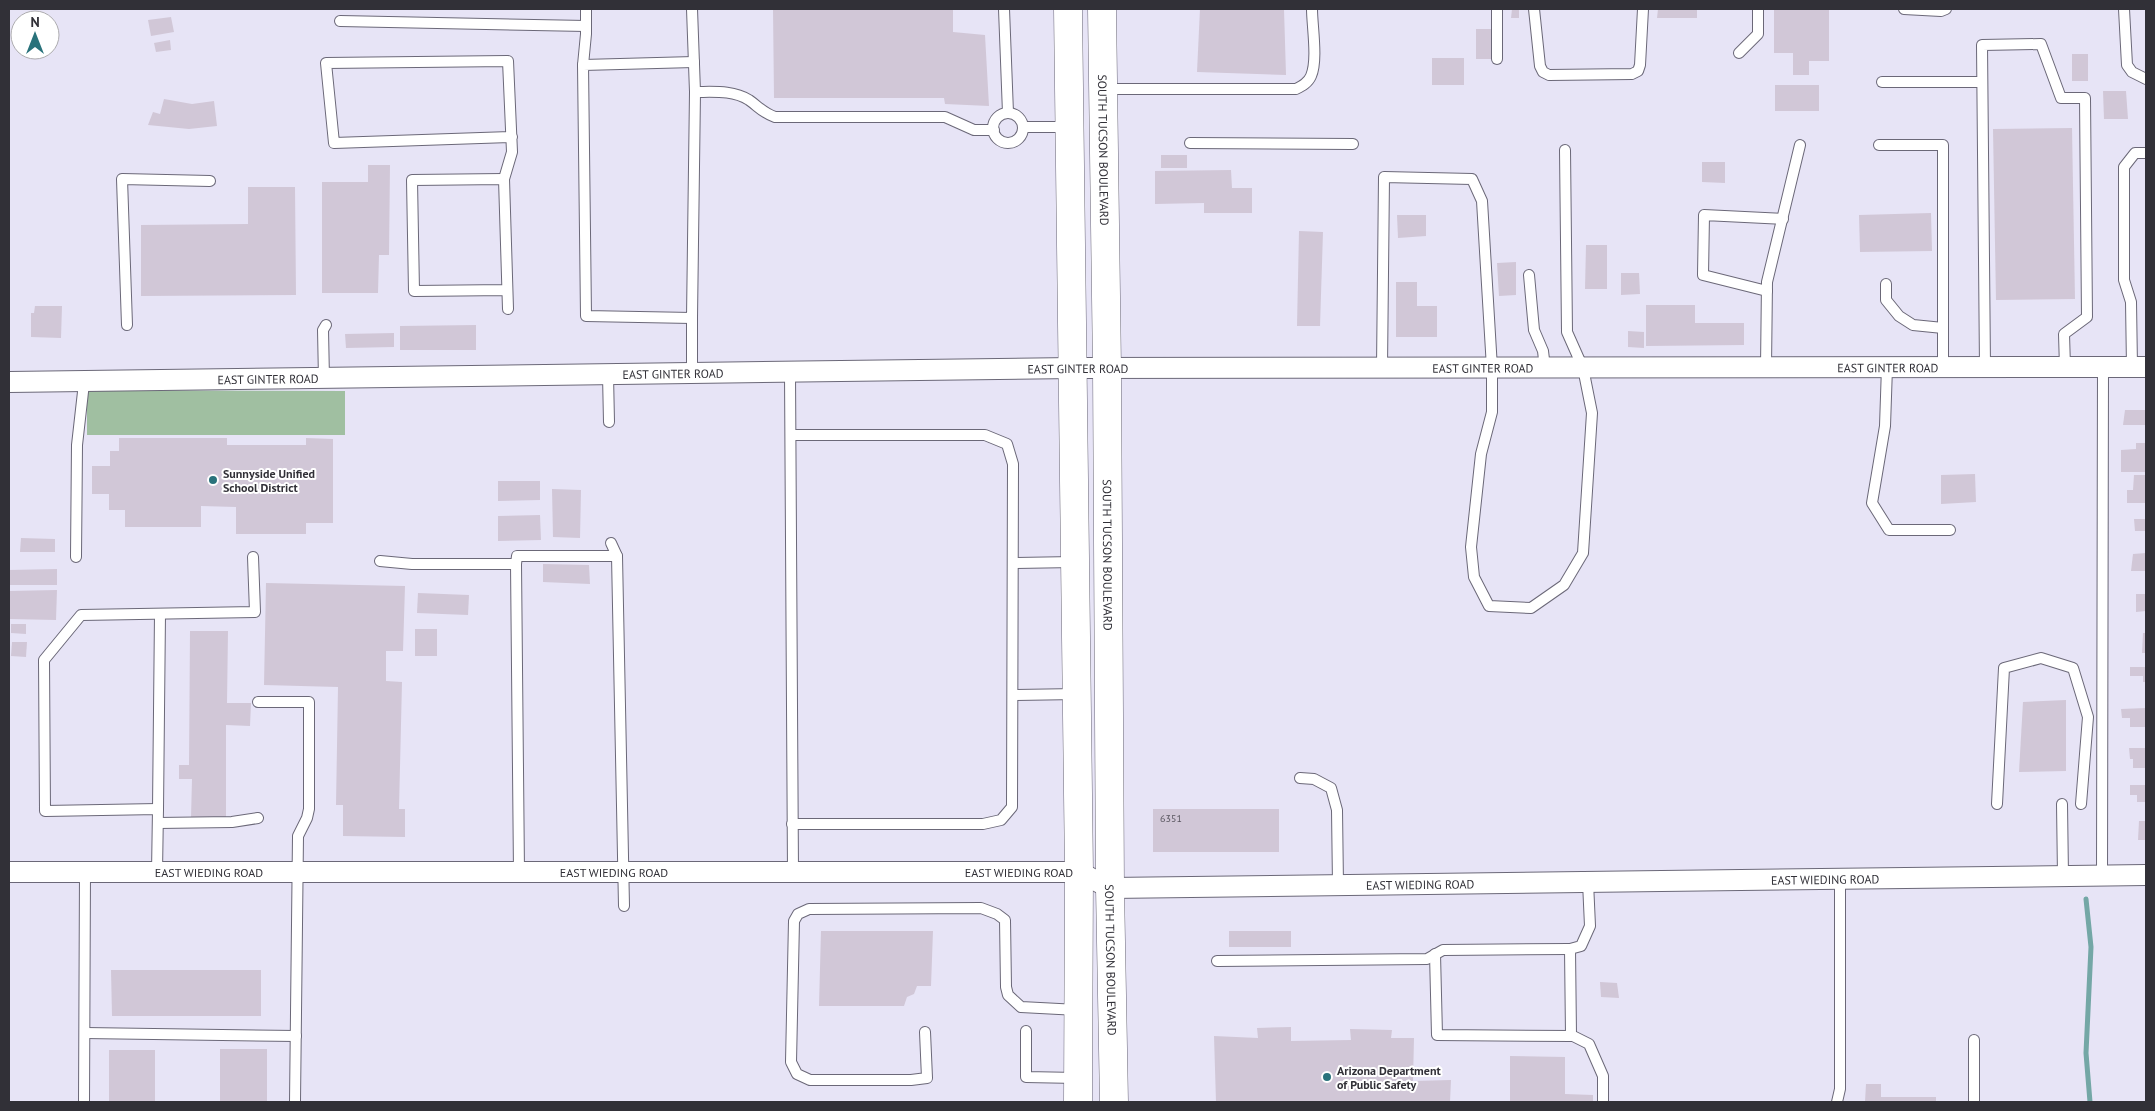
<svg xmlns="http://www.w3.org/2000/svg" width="2155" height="1111" font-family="'PT Sans',sans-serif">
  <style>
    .green { fill: #a0bfa1 }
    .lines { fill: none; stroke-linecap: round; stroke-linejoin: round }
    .stream { stroke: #74a7a6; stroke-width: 5 }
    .building { fill: #d1c7d7 }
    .service-casing { stroke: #6b6878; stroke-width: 12 }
    .minor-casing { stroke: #6b6878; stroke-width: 22 }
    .secondary-casing { stroke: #6b6878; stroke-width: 29 }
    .service { stroke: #fff; stroke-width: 10 }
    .minor { stroke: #fff; stroke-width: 20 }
    .secondary { stroke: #fff; stroke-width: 28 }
    .poi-dot { fill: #29727b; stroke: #fff; stroke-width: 2 }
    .labels { text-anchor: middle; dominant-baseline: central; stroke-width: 4; stroke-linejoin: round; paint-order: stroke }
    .number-label { font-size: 10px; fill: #59565f }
    .street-label { font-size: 12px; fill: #313037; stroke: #fff }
    .poi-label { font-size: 12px; font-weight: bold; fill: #313037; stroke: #fff; text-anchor: start }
  </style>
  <rect width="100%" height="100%" fill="#e7e4f6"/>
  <polygon class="green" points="87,390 345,391 345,435 87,435"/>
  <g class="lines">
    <polyline class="stream" points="2086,899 2091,947 2086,1053 2090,1102"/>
  </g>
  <g class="building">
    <polygon points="773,9 953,9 953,32 985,35 989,106 945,104 944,98 774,98"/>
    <polygon points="1200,9 1284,9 1286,75 1197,72"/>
    <polygon points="1512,9 1519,9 1519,18 1511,18"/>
    <polygon points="1658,9 1697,9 1697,18 1657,18"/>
    <polygon points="1774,9 1829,9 1829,61 1809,61 1809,75 1793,75 1793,53 1774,53"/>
    <polygon points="171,17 174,32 151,36 148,20"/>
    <rect x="1476" y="29" width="15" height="30"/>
    <polygon points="170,40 171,50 156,52 154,43"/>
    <rect x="2072" y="54" width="16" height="27"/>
    <rect x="1432" y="58" width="32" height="27"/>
    <rect x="1775" y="85" width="44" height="26"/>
    <polygon points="2103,91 2126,91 2128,119 2104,119"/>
    <polygon points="164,99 192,104 214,101 217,126 189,129 148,125 153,112 160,114"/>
    <polygon points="2072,128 2075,299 1996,300 1993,129"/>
    <rect x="1161" y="155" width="26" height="13"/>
    <polygon points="1702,162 1725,162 1725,183 1702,182"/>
    <polygon points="368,165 390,165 389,255 379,255 378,293 322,293 322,182 368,182"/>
    <polygon points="1231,170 1232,188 1252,188 1252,213 1204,213 1204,203 1155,204 1155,171"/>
    <polygon points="248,187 295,187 296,295 141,296 141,225 248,224"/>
    <polygon points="1931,213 1932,251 1860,252 1859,215"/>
    <polygon points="1397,215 1426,215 1426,236 1398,238"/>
    <polygon points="1299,231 1323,232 1320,326 1297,326"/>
    <polygon points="1586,245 1607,245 1607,289 1585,289"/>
    <polygon points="1516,262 1516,295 1499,296 1497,263"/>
    <polygon points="1621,273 1639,273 1640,294 1621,295"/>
    <polygon points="1396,282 1417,282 1417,306 1437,306 1437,337 1396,337"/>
    <polygon points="1646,305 1695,305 1695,323 1744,323 1744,345 1646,346"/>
    <polygon points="35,306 62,306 61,338 31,337 31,313 34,313"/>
    <polygon points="476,325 476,350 400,350 400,326"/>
    <polygon points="1628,331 1644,332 1644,348 1628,347"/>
    <polygon points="394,333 394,347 346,348 345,334"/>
    <polygon points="2125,410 2146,410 2146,425 2123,425"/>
    <polygon points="119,438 227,438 227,445 306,445 306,438 333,439 333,523 306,523 306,534 236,534 236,507 201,506 201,527 125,527 125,510 109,510 109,494 92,494 92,466 110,466 110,451 119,451"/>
    <polygon points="2136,443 2146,443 2146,472 2121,472 2121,450 2136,449"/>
    <polygon points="1975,474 1976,502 1941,504 1941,475"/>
    <polygon points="2134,475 2146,475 2146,503 2127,503 2127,490 2133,490"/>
    <polygon points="498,481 540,481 540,500 498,501"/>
    <polygon points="552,489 581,490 580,538 553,537"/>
    <polygon points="540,515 541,540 498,541 498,516"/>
    <polygon points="2134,519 2146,519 2146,531 2135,531"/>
    <polygon points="21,538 55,539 55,552 20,552"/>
    <polygon points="2146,553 2146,571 2131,571 2133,554"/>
    <polygon points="543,564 589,565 590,584 543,582"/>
    <polygon points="57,569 57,585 9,585 9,570"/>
    <polygon points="266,583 405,586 403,651 386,651 386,681 402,682 399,809 405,809 405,837 343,836 343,805 336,805 338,687 264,685"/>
    <polygon points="57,590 56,620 9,619 9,591"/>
    <polygon points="418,593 469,595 468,615 417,613"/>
    <polygon points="2136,594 2146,594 2146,611 2136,612"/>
    <polygon points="11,624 26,624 26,634 11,633"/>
    <rect x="415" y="629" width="22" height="27"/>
    <polygon points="190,631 228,631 227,703 251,703 250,726 226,725 226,819 191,818 192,779 179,779 179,765 189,765"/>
    <polygon points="2143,633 2146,633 2146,653 2142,653"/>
    <polygon points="12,642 27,642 26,657 11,656"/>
    <polygon points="2130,667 2146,667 2146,682 2143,682 2143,676 2130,676"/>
    <polygon points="2066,700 2066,771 2019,772 2023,702"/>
    <polygon points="2146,708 2146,727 2130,727 2130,718 2122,718 2121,709"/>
    <polygon points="2129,748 2146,748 2146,768 2133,768 2133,759 2130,759"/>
    <polygon points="2130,785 2146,785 2146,802 2137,802 2137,795 2130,795"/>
    <rect x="1153" y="809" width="126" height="43"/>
    <polygon points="2139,821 2146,821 2146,840 2138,840"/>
    <polygon points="821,931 933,931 931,986 917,986 914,994 907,997 904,1006 819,1006"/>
    <rect x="1229" y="931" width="62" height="16"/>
    <polygon points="111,970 261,970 261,1016 112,1016"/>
    <polygon points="1600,982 1617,983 1619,998 1601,997"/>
    <polygon points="1291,1027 1291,1041 1351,1040 1350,1029 1392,1030 1391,1038 1414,1038 1413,1081 1451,1080 1450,1102 1216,1102 1214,1036 1258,1038 1257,1028"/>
    <rect x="220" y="1049" width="47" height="53"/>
    <rect x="109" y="1050" width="46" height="52"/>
    <polygon points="1510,1056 1565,1057 1565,1094 1593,1095 1593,1102 1510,1102"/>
    <polygon points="1866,1084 1881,1084 1881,1097 1936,1097 1936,1102 1865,1102"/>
  </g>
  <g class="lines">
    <g class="service-casing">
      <g id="service">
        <path d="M 692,9 L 695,92 C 714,92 733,90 749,100 C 759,107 763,113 775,117 L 945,117 L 974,130 L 994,130"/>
        <polyline points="1004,9 1008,113"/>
        <polyline points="1497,9 1497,59"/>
        <polyline points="1534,9 1540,66 1543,72 1549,75 1632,74 1638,71 1640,65 1643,9"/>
        <polyline points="1904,9 1941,11 1946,9"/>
        <polyline points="2124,9 2127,65 2132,72 2146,79"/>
        <polyline points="340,21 586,26"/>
        <polyline points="1739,53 1758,34 1758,9"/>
        <polyline points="694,62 583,65 586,316 692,318 695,92"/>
        <polyline points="583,65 586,34 586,9"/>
        <polyline points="1882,82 1982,82"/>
        <path d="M 1104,89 L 1296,89 C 1302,86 1308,83 1311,76 C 1318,60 1312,26 1312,9"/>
        <circle cx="1008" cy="128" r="15"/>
        <polyline points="1023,127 1067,127"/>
        <polyline points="1190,143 1353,144"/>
        <polyline points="1879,145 1943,145 1943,367"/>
        <polyline points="504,179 512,152 508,61 326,63 334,143 512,137"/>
        <polyline points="1529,275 1534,330 1543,351 1545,368"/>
        <polyline points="1886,284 1886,300 1899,316 1913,325 1943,328"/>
        <polyline points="507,290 414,291 412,180 504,179 508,309"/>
        <polyline points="1767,291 1703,275 1704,215 1783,219"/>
        <polyline points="692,318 692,374"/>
        <polyline points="127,325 122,179 210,181"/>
        <polyline points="1766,367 1767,282 1800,145"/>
        <polyline points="1887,367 1885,426 1872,503 1889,530 1950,530"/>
        <polyline points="1985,367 1982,45 2041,44 2061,98 2085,98 2087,317 2064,334 2065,367"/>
        <polyline points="2132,367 2131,302 2124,280 2124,167 2135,153 2146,153"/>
        <polyline points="1382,368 1384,177 1472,179 1482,201 1492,368 1492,412 1481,454 1471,547 1474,577 1489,606 1531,608 1564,585 1583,553 1592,413 1583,368 1567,332 1565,150"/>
        <polyline points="790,373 793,872"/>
        <polyline points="608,375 609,422"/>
        <polyline points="324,379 323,330 326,325"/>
        <polyline points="791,435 985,435 1007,444 1013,464 1012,807 1001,820 983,824 792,824"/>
        <polyline points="611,543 617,556"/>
        <polyline points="76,557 77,445 84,383"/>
        <polyline points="380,561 412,564 516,564 519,872"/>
        <polyline points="1013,563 1074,562"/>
        <polyline points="516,564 517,556 617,556 624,906"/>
        <polyline points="1013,695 1077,694"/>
        <polyline points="258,702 309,702 309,809 307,818 298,836 295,1102"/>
        <polyline points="1300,778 1314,779 1331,788 1337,810 1338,885"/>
        <polyline points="1997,804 2004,668 2041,658 2073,668 2088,717 2081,804"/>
        <polyline points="2062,804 2063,876"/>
        <polyline points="158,809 160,614"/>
        <polyline points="158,823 232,822 258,818"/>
        <polyline points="157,872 158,809 45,811 44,660 81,615 255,612 253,557"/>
        <polyline points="2102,875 2103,367"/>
        <polyline points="1588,882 1590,926 1581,946 1570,949 1571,1035 1589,1044 1603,1076 1603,1102"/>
        <polyline points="1435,954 1437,1035 1572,1036"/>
        <polyline points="1217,961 1427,959 1443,950 1570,949"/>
        <polyline points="1026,1031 1026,1077 1077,1078"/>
        <polyline points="925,1032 927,1078 911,1080 810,1080 797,1074 791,1062 794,921 798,914 809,909 981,908 997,914 1005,920 1006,987 1008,995 1021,1007 1078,1010"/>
        <polyline points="85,1033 296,1036"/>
        <polyline points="84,1102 85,872"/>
        <polyline points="1837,1102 1840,1089 1840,879"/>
        <polyline points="1974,1102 1974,1040"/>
      </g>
    </g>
    <g class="minor-casing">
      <g id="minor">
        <path id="s1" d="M 9,382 L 1073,368 L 2146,367"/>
        <path id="s2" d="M 9,872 L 1079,872 L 1110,888 L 2146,875"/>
      </g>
    </g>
    <g class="secondary-casing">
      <g id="secondary">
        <polyline points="1068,9 1079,872 1078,1102"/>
        <path id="s3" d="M 1102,9 L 1107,368 L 1110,888 L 1114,1102"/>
      </g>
    </g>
    <use href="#service" class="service"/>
    <use href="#minor" class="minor"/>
    <use href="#secondary" class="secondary"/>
  </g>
  <g class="poi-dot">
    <circle cx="213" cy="480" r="5"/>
    <circle cx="1327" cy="1077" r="5"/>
  </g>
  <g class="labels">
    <g class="number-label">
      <text x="1171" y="818">6351</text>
    </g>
    <g class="street-label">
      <text stroke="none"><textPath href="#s3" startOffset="141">SOUTH TUCSON BOULEVARD</textPath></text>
      <text stroke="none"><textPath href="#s1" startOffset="1879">EAST GINTER ROAD</textPath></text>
      <text stroke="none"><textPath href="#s1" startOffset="1474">EAST GINTER ROAD</textPath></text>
      <text stroke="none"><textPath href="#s1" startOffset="1069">EAST GINTER ROAD</textPath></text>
      <text stroke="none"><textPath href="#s1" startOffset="664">EAST GINTER ROAD</textPath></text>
      <text stroke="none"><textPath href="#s1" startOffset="259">EAST GINTER ROAD</textPath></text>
      <text stroke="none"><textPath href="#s3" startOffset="546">SOUTH TUCSON BOULEVARD</textPath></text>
      <text stroke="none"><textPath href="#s2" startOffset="200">EAST WIEDING ROAD</textPath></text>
      <text stroke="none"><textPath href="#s2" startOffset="605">EAST WIEDING ROAD</textPath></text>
      <text stroke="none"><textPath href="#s2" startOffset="1010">EAST WIEDING ROAD</textPath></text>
      <text stroke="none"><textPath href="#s2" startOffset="1820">EAST WIEDING ROAD</textPath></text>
      <text stroke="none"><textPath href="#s2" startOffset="1415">EAST WIEDING ROAD</textPath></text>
      <text stroke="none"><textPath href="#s3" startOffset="951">SOUTH TUCSON BOULEVARD</textPath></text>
    </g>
    <g class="poi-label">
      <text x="223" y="473">Sunnyside Unified<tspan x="223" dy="14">School District</tspan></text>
      <text x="1337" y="1070">Arizona Department<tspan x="1337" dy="14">of Public Safety</tspan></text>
    </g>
  </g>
  <rect width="2155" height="1111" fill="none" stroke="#313037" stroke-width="20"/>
  <g transform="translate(35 35)"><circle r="24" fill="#ffffff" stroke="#adacaf"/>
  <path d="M0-4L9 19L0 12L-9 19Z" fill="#29727b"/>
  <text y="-8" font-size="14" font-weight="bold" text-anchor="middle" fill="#313037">N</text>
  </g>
</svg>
